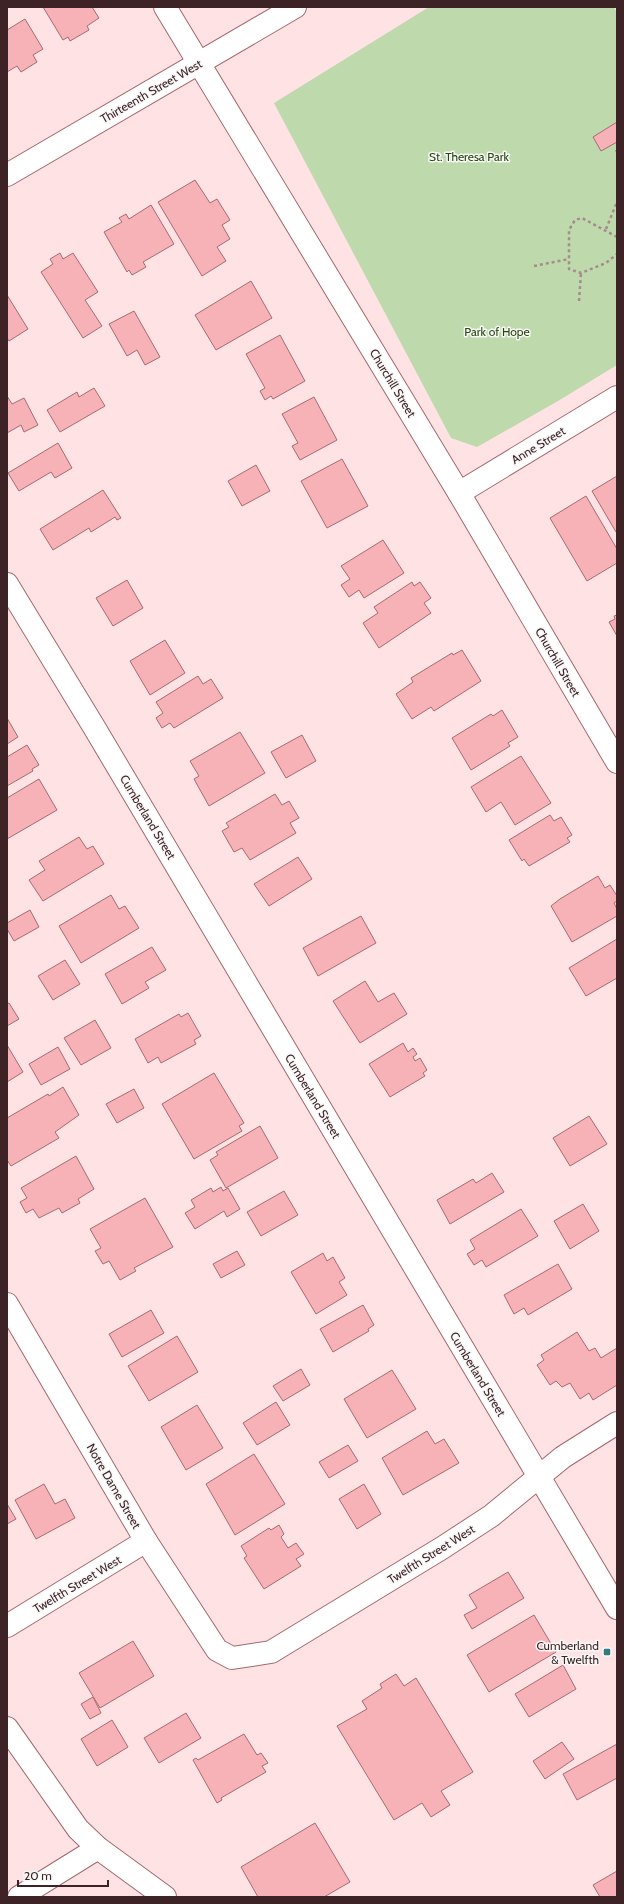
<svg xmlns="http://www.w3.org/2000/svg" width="624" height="1904" font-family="Cabin,sans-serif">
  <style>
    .green { fill: #bed9ac }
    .building { fill: #f7b2b8; stroke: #a96a71 }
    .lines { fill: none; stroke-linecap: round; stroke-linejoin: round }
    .minor-casing { stroke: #a5676d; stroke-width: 24 }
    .path { stroke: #a78b8d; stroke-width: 2.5; stroke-dasharray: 3 3; stroke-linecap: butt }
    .minor { stroke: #fff; stroke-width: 22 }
    .poi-dot { fill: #347c7b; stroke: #f7f7f7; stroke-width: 1.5 }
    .labels { text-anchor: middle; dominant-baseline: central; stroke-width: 3; stroke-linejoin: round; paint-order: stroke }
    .street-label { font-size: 12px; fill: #3e2326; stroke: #f7f7f7 }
    .park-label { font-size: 12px; fill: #28450d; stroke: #f7f7f7 }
    .poi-label { font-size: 12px; fill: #3e2326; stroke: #f7f7f7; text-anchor: end }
  </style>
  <rect width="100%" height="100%" fill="#ffe2e4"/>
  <polygon class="green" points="429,7 614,7 617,13 617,365 558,401 477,447 451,438 274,103"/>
  <g class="building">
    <polygon points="43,7 92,7 99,18 87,26 89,30 70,41 68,37 63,40"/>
    <polygon points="25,19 43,49 33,55 37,62 21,72 17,66 7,72 7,30"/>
    <polygon points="617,122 617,142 601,151 593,137"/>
    <polygon points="195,180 210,203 217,199 230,220 222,225 230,239 217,247 226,261 202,276 158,202"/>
    <polygon points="151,205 174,244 143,262 146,267 132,275 129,270 127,272 104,232 122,222 119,218 126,214 129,219"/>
    <polygon points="60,253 63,259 73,253 98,292 85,300 102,326 83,338 41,272 53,264 50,259"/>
    <polygon points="251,281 272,318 216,350 195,315"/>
    <polygon points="7,295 28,329 9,341 7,338"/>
    <polygon points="134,311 160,357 145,365 137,350 127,356 109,324"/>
    <polygon points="280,335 305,381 273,399 271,396 265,400 260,391 265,388 246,354"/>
    <polygon points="94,388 105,406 60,432 47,410 77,392 79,397"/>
    <polygon points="7,396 12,404 24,398 38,425 24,432 21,425 7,433"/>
    <polygon points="314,397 337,440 300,460 292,446 298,443 282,414"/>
    <polygon points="58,443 72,468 55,478 51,472 19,491 8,473"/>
    <polygon points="342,459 368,506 327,528 301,481"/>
    <polygon points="256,465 270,491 242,506 228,481"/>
    <polygon points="617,476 617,531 616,532 592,491"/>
    <polygon points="103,490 121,518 117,520 115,517 91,532 89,528 53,550 40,529"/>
    <polygon points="586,496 617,549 617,563 587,581 550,518"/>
    <polygon points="383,540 404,573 364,598 359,590 349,597 341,585 350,579 341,566"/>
    <polygon points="127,580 143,608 113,626 96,598"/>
    <polygon points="412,582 414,586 420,582 431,598 424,603 431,613 379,648 363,623 378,613 374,607"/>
    <polygon points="617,615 617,636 609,622 615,619 614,616"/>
    <polygon points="165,640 185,673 150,695 130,661"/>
    <polygon points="462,650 481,681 434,711 431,707 412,719 396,694 413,682 411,678 452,653 453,655"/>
    <polygon points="198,676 203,684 211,679 223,698 174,728 170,723 162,728 156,718 163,713 156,702"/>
    <polygon points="502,710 518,737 508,743 510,746 471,770 452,738 491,714 493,716"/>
    <polygon points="7,718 18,737 7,744"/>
    <polygon points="240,732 265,773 209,806 194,779 199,776 190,761"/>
    <polygon points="302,735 316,761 286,778 271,752"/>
    <polygon points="27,745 39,765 32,769 33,771 7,786 7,757"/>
    <polygon points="521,756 551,803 515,825 501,802 486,812 471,787"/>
    <polygon points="39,779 57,810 7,839 7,798"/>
    <polygon points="275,794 282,805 289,801 299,818 290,823 296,833 250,860 242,848 234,852 222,831 229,827 226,823"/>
    <polygon points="550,815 554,821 561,817 572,835 567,838 570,842 529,866 524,859 522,861 509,840"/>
    <polygon points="79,837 87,849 93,846 104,864 43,901 29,880 45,870 39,861"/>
    <polygon points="298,857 312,879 269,906 254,884"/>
    <polygon points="598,876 605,888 610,885 617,896 617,901 614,903 617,909 617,916 572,942 551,906 560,899"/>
    <polygon points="111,895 119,909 125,906 139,928 81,963 59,926"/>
    <polygon points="30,910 39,927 14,941 7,929 7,923"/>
    <polygon points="361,916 376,943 318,976 303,948"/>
    <polygon points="617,939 617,978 586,996 569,968"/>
    <polygon points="152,947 166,970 145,982 149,988 122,1004 105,974"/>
    <polygon points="65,960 80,984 53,1000 38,976"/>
    <polygon points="365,981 378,1002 394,993 407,1014 360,1043 333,1001"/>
    <polygon points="9,1003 19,1019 7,1026 7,1004"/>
    <polygon points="188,1013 201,1036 194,1040 196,1044 161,1063 158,1057 148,1063 135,1039 179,1014 181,1017"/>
    <polygon points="95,1020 111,1048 81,1065 64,1038"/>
    <polygon points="403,1043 408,1052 413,1048 417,1054 413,1057 415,1061 420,1058 427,1070 423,1073 425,1076 390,1097 369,1064"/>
    <polygon points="7,1045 23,1072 7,1082"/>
    <polygon points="58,1047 70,1069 41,1085 29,1064"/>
    <polygon points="214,1073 244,1123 239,1126 242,1131 194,1159 162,1104"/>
    <polygon points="63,1087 79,1115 55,1132 59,1138 11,1166 7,1160 7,1118 48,1094 49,1096"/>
    <polygon points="134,1089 144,1108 117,1123 106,1104"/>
    <polygon points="589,1116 607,1144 570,1166 553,1138"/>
    <polygon points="260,1126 278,1158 226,1188 210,1160 218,1155 216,1152"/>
    <polygon points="76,1156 94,1189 78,1199 80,1203 62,1213 59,1208 39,1218 33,1209 26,1213 20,1202 27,1198 21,1188"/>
    <polygon points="492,1173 504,1192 450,1224 437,1200 473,1179 476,1183"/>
    <polygon points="221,1187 223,1191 228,1188 240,1209 227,1217 224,1211 195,1229 185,1213 195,1207 191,1200 211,1188 213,1192"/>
    <polygon points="284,1191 298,1215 261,1236 247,1212"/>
    <polygon points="145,1198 173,1247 134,1268 136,1271 120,1280 109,1261 103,1264 95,1251 101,1248 90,1229"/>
    <polygon points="583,1204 599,1231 570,1249 554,1221"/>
    <polygon points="521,1209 538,1236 486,1267 482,1260 474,1265 467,1254 475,1249 470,1240"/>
    <polygon points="237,1251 245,1265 221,1278 213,1264"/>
    <polygon points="323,1253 327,1261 333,1257 345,1278 339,1282 347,1295 316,1314 291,1272"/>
    <polygon points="558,1264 572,1289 528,1315 524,1308 514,1314 504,1295"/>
    <polygon points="363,1305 374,1325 368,1329 369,1331 333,1352 320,1329"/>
    <polygon points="151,1310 164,1333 122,1357 109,1334"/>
    <polygon points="577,1332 589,1351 595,1348 601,1358 617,1348 617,1385 593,1400 589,1393 580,1399 570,1383 562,1387 556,1381 550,1385 537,1365 544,1360 541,1355"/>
    <polygon points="177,1336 198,1372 149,1401 128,1366"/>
    <polygon points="301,1369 310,1385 283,1401 273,1386"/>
    <polygon points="392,1370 416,1409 367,1438 344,1399"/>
    <polygon points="276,1402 290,1425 257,1445 243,1423"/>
    <polygon points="197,1405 223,1448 186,1470 161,1427"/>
    <polygon points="427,1431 435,1444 444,1439 459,1463 403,1495 382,1458"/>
    <polygon points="348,1445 358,1461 329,1478 319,1462"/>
    <polygon points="254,1454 285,1504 235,1535 206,1484"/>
    <polygon points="44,1484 55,1504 65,1499 75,1518 36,1539 15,1500"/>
    <polygon points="364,1484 381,1514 357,1529 339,1499"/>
    <polygon points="7,1504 16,1519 7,1524"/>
    <polygon points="279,1525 284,1534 281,1537 288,1548 296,1543 304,1554 296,1559 301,1566 264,1589 244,1558 247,1556 241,1546 269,1528 271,1530"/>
    <polygon points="508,1572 524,1598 472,1629 464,1615 477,1608 469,1595"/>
    <polygon points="534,1615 556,1652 489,1692 467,1655"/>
    <polygon points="133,1641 154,1676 100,1708 79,1673"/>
    <polygon points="563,1665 576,1689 529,1717 515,1694"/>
    <polygon points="396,1674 404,1686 416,1678 473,1772 441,1791 450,1805 431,1817 422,1803 394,1820 337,1726 367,1709 362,1701 382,1688 380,1684"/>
    <polygon points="93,1697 101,1713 90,1719 81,1704"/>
    <polygon points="186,1713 201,1738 159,1763 144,1738"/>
    <polygon points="112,1720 128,1747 97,1766 81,1739"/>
    <polygon points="244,1734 257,1755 261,1753 268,1763 262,1766 266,1772 221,1798 222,1800 217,1803 193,1760 196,1758 198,1760"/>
    <polygon points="562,1742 574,1759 545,1779 533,1761"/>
    <polygon points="617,1744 617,1778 577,1800 563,1774"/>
    <polygon points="315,1823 350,1882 324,1897 258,1897 241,1867"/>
    <polygon points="617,1871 617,1897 600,1897 593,1885"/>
  </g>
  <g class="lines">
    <g class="minor-casing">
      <g id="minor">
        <polyline points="165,7 459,493 617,762"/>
        <polyline points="7,175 295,7"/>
        <polyline points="459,493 617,397"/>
        <polyline points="7,584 94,727 617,1608"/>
        <polyline points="7,1304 146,1541 217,1650 232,1658 271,1652 442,1548 491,1516 563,1457 617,1423"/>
        <polyline points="7,1626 146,1541"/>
        <polyline points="7,1728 78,1829 98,1848 165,1897"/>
        <polyline points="19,1897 98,1848"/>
      </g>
    </g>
    <g class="path">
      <polyline points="616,150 617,152"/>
      <polyline points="606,229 617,202"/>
      <polyline points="617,237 582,218 575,220 569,230 569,269 581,273 606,263 617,254"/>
      <polyline points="534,266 569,259"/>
      <polyline points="579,301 581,273"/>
    </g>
    <use href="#minor" class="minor"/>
  </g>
  <rect class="poi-dot" x="603" y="1648" width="8" height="8" rx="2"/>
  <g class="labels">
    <g class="street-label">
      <text transform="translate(151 91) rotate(-30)">Thirteenth Street West</text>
      <text transform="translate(393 383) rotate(59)">Churchill Street</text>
      <text transform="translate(538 445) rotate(-31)">Anne Street</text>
      <text transform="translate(558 662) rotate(60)">Churchill Street</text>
      <text transform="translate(148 817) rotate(59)">Cumberland Street</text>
      <text transform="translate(313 1096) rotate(59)">Cumberland Street</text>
      <text transform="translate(478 1374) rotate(59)">Cumberland Street</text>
      <text transform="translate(114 1486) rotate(60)">Notre Dame Street</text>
      <text transform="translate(431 1554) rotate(-32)">Twelfth Street West</text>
      <text transform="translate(77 1584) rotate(-31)">Twelfth Street West</text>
    </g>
    <g class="park-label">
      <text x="469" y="156">St. Theresa Park</text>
      <text x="497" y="331">Park of Hope</text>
    </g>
    <g class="poi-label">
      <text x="599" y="1645">Cumberland<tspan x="599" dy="14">&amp; Twelfth</tspan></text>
    </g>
  </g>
  <rect width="624" height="1904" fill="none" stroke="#3e2326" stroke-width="16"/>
  <path d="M18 1880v6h90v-6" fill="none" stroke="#3e2326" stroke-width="2"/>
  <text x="24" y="1880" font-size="12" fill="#3e2326" stroke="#f7f7f7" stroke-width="3" paint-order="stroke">20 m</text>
</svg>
